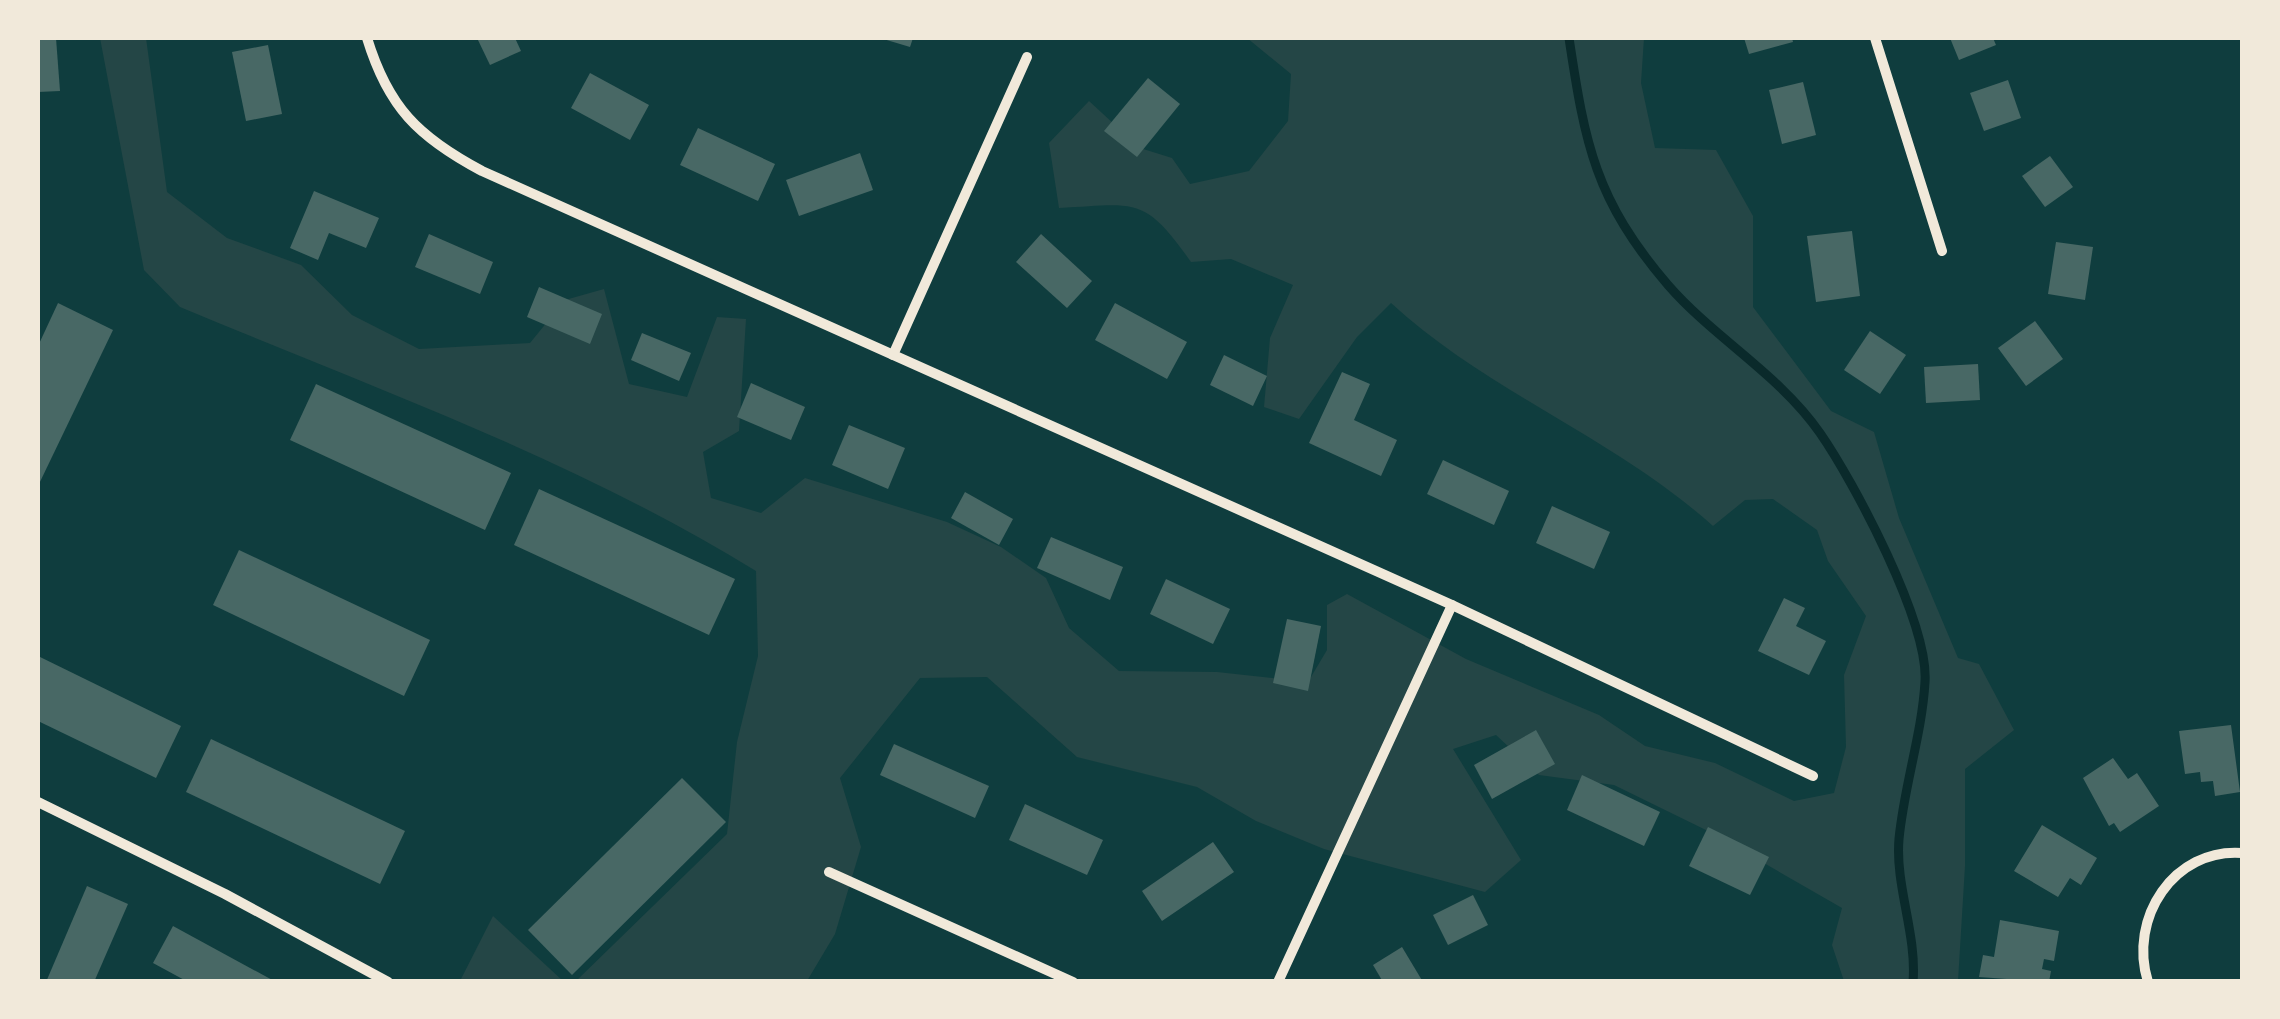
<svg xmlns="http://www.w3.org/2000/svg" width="2280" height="1019" font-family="Figtree,sans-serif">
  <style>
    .green { fill: #244646 }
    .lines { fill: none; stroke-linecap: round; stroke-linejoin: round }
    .stream { stroke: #0a2a2b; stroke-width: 9 }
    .building { fill: #486865 }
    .minor { stroke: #f1e9da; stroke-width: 10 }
  </style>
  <rect width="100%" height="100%" fill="#0f3d3e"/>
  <g class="green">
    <path d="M 100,38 L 146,38 L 167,192 L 227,238 L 301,265 L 352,315 L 419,349 L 530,343 L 565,300 L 604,289 L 629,384 L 687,397 L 717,317 L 746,319 L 739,431 L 703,452 L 711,498 L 761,513 L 805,478 L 947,522 L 1001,547 L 1046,578 L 1069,628 L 1119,671 L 1217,672 L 1308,682 L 1327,650 L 1327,605 L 1347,594 L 1466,659 L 1599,715 L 1645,746 L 1715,763 L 1794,801 L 1834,793 L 1846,747 L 1844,675 L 1866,616 L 1828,561 L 1817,530 L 1773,499 L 1745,500 L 1713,526 C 1612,436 1489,393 1391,303 L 1357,337 L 1299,419 L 1264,407 L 1270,338 L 1293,285 L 1231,259 L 1191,262 C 1144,195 1136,204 1059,208 L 1049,143 L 1089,101 L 1140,148 L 1172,158 L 1190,184 L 1249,171 L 1288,121 L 1291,74 L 1247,38 L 1644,38 L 1641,83 L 1655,148 L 1716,150 L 1753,216 L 1753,307 L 1831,411 L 1874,432 L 1899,518 L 1958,658 L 1979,664 L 2014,730 L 1965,769 L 1965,866 L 1958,981 L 1844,981 L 1832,945 L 1842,908 L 1710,832 L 1614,785 L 1539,775 L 1496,735 L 1453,749 L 1521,860 L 1485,892 L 1324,849 L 1256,821 L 1197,787 L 1077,757 L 987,677 L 920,678 L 840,778 L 861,847 L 835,934 L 807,981 L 576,981 L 727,834 L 737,742 L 758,656 L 756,571 C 576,460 374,388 180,307 L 144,270 Z"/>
    <polygon points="493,916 563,981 460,981"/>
  </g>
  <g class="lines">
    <path class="stream" d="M 1569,38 C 1585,144 1595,200 1668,285 C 1714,338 1779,374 1820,433 C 1854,482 1929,623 1925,682 C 1922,734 1904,786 1899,839 C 1895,886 1917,934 1913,982"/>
  </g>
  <g class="building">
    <polygon points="38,38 56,38 60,91 38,92"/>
    <polygon points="477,38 515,38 521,51 490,65"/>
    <polygon points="880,38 913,38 910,47"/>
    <polygon points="1744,38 1792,38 1793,42 1749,54"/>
    <polygon points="1950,38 1993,38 1996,45 1959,60"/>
    <polygon points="268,45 282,114 246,121 232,52"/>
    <polygon points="590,73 649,105 630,140 571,108"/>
    <polygon points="1148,78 1180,104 1137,157 1104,131"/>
    <polygon points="2008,80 2021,118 1984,131 1970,93"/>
    <polygon points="1803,82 1816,135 1782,144 1769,90"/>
    <polygon points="698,128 775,164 758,201 680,165"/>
    <polygon points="860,153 873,190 799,216 786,180"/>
    <polygon points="2050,156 2073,187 2045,207 2022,176"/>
    <polygon points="314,191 379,218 366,248 329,233 318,260 290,248"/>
    <polygon points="1852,231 1860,296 1816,302 1807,236"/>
    <polygon points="429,234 493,262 480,294 415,267"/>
    <polygon points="1041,234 1092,281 1067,308 1016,262"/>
    <polygon points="2056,242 2093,247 2085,300 2048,294"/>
    <polygon points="539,287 602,314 590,344 527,317"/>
    <polygon points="58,303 113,330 38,486 38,346"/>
    <polygon points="1115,303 1187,342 1167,379 1095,340"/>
    <polygon points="2035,321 2063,359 2026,386 1998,348"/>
    <polygon points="1870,331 1906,355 1880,394 1844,370"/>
    <polygon points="642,333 691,353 679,381 631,360"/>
    <polygon points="1224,355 1267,376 1253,406 1210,385"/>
    <polygon points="1978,364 1980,400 1926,403 1924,367"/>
    <polygon points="1342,372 1370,384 1354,420 1397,440 1381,476 1309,443"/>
    <polygon points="751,383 805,407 791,440 737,417"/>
    <polygon points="316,384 511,473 485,530 290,440"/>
    <polygon points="849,425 905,448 888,489 832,465"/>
    <polygon points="1443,460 1509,491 1494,525 1427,494"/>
    <polygon points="539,489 735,579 709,635 514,545"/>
    <polygon points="965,492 1013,519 999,545 951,518"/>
    <polygon points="1552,506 1610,532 1594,569 1536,543"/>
    <polygon points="1051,537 1123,567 1110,600 1037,568"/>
    <polygon points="239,550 430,640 404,696 213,605"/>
    <polygon points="1166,579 1230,609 1213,644 1150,614"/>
    <polygon points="1784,598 1805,608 1796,626 1826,641 1809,675 1758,651"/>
    <polygon points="1287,619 1321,626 1308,691 1273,683"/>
    <polygon points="38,656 181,726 156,778 38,721"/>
    <polygon points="2231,725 2240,792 2215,796 2213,781 2201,782 2200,772 2185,774 2179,731"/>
    <polygon points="1536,730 1555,764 1492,799 1474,765"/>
    <polygon points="211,739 405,831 380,884 186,792"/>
    <polygon points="894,744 989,786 975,818 880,775"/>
    <polygon points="2113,758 2128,779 2137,773 2159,806 2120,832 2114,823 2109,826 2083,778"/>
    <polygon points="1582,775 1660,812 1644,846 1567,810"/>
    <polygon points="682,778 726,822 572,975 528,930"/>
    <polygon points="1025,804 1103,840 1087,875 1009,840"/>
    <polygon points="2042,825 2097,858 2081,885 2070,878 2058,897 2014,871"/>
    <polygon points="1708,827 1769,857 1750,895 1689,866"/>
    <polygon points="1213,842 1234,872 1162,921 1142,891"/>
    <polygon points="87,886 128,904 94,982 46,982"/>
    <polygon points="1473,895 1488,925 1448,945 1433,915"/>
    <polygon points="2000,920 2059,931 2054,961 2044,959 2042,969 2051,971 2049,982 1979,977 1983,955 1994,957"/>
    <polygon points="173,926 276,982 188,982 153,963"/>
    <polygon points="1402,947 1423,982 1383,982 1373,965"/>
  </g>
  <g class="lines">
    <g class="minor">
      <path d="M 367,38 C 388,107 418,137 482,171 L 1452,605 L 1813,776"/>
      <polyline points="1875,38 1942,251"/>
      <polyline points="893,355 1027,57"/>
      <polyline points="38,802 225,894 388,982"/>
      <polyline points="829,872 1073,982"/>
      <polyline points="1278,982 1452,605"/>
      <path d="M 2148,982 C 2128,918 2174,848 2242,853"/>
    </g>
  </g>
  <rect width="2280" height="1019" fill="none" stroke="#f1e9da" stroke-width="80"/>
</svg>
